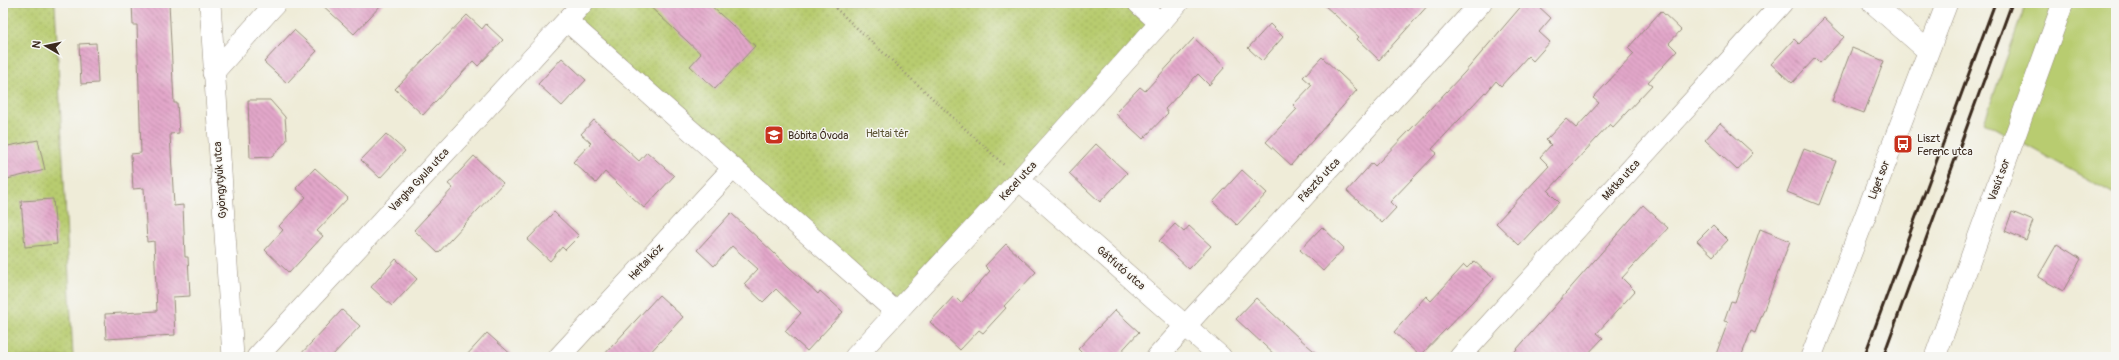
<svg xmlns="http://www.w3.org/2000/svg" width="2119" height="360" font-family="Pangolin,sans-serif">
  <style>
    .grass { fill: #b8cc6f; stroke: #7a7b46 }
    .park { fill: url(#park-dots); stroke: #7a7b46 }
    .building { fill: url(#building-back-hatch) }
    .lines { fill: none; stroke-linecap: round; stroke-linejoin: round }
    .minor-casing { stroke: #958b7b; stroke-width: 22 }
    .path { stroke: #958b7b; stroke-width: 2.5; stroke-dasharray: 1 3; stroke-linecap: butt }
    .minor { stroke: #fff; stroke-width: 21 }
    .rail { stroke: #3b2a1e; stroke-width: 3 }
    .labels { text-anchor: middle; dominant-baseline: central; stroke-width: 3; stroke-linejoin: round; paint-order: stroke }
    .park-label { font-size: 11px; fill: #5a5232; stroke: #f6f6f2 }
    .poi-label { font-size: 11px; fill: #3b2a1e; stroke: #f6f6f2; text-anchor: start }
    .street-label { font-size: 11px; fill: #3b2a1e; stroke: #f6f6f2 }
  </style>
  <defs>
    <pattern id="park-dots" width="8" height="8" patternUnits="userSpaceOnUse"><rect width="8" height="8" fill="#b8cc6f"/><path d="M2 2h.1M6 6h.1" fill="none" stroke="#9faf60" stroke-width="1.8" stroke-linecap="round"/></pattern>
    <pattern id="building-back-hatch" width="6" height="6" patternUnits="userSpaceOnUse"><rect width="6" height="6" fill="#e3a7ca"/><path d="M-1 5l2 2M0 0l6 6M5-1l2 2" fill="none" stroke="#b988a3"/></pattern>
  </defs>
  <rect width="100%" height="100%" fill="#f6f6f2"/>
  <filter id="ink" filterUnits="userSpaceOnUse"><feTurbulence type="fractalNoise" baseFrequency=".025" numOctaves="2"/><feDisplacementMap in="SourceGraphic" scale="8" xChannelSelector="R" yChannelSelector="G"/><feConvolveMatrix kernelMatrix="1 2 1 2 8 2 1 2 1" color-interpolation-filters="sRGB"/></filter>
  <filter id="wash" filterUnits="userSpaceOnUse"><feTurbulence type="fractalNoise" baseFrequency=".012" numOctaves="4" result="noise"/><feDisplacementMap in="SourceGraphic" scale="16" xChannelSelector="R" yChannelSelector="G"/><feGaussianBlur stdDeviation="0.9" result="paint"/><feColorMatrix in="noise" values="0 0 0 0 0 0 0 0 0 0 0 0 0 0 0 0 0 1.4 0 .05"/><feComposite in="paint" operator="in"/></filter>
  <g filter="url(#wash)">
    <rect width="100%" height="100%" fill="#efecd8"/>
    <polygon class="grass" points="2026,3 2116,3 2116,195 1984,122"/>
    <g class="park">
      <polygon points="3,3 55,3 73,357 3,357"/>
      <polygon points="583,3 1138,3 1160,23 896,312 567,21"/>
    </g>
    <g id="blocks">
      <g class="building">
        <polygon points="132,3 169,3 174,103 177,103 179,133 170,134 174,206 183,205 185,257 188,257 190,296 173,297 175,335 106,339 105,314 157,311 154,241 147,242 144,188 133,189 131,154 141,153 137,25 133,25"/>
        <polygon points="320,3 383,3 354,34"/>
        <polygon points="646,3 708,3 755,46 715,89 690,66 701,54"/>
        <polygon points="1322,3 1430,3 1379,60 1357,39 1359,37"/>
        <polygon points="1524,3 1535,3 1551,18 1539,32 1550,42 1533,61 1528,56 1501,86 1496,81 1486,93 1485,92 1432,149 1437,153 1390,202 1396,208 1382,223 1347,191 1372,163 1375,166 1411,129 1464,73"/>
        <polygon points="1661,11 1681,30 1669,43 1677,51 1648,82 1652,85 1613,127 1610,124 1548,191 1559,202 1519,245 1496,223 1549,166 1540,157 1551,145 1546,140 1566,119 1576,128 1599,103 1593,98 1634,54 1628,48"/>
        <polygon points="467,15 482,29 486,24 503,40 478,66 473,61 423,115 395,89"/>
        <polygon points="1824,18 1844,37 1820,63 1815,58 1792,83 1771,64 1794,39 1799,44"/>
        <polygon points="1270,24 1283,37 1262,61 1248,48"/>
        <polygon points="294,30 317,51 287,83 264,62"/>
        <polygon points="1194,38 1225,67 1209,85 1198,74 1165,109 1168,113 1143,139 1115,113 1140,87 1145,91"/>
        <polygon points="96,43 98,83 81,84 79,44"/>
        <polygon points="1852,48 1884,61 1864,113 1832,101"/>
        <polygon points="1322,57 1357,90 1291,165 1266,142 1297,109 1293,105 1312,85 1303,77"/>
        <polygon points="562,58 586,80 562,106 538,84"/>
        <polygon points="248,100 270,100 285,117 287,140 272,157 250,158"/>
        <polygon points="594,120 639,161 647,152 674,176 644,208 605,172 596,183 573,162 591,143 581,134"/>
        <polygon points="1720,123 1753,153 1737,170 1705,140"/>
        <polygon points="386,134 405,151 380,178 361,160"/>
        <polygon points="38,140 45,170 3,180 3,147"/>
        <polygon points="1096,144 1127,173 1100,202 1069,173"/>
        <polygon points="1804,149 1836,161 1819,205 1787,192"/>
        <polygon points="474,156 503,183 438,253 414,230 453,188 448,184"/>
        <polygon points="315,168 348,198 317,231 323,236 289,273 265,250 283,230 279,226 306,197 296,188"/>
        <polygon points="1242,170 1267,193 1237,225 1213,202"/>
        <polygon points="53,199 57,244 25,247 21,201"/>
        <polygon points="1643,205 1668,228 1622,278 1635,291 1597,333 1603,338 1585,357 1510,357"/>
        <polygon points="554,212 579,236 565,250 562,247 550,261 527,240"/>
        <polygon points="2012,212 2033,221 2026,240 2005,231"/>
        <polygon points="731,213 818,294 820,291 843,312 807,351 785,331 801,313 776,289 763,302 744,284 758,269 732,246 714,266 697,250"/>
        <polygon points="1175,224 1184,232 1189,226 1211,246 1189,269 1159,241"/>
        <polygon points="1713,225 1728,240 1713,256 1697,241"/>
        <polygon points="1322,227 1344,248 1323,271 1300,250"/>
        <polygon points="1760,229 1790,241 1755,333 1751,331 1741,357 1715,357 1728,322 1724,321 1731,301 1735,302"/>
        <polygon points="1006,244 1036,272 1004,306 1006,308 983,333 979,330 960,350 930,322 954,296 961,303 990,271 985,266"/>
        <polygon points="2057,244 2081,259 2063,291 2038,277"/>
        <polygon points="396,259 417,279 392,306 371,287"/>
        <polygon points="1474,261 1494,279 1420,356 1394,332 1426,296 1431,301 1464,265 1467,268"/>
        <polygon points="659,295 683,317 646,357 602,357"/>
        <polygon points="1256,298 1299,338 1321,357 1277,357 1236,319"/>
        <polygon points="342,310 360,326 331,357 298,357"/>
        <polygon points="1115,310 1139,332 1116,357 1086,357 1078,349"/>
        <polygon points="487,333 514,357 465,357"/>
      </g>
    </g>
  </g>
  <g filter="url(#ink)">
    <use href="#blocks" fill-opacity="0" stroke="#958b7b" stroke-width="1"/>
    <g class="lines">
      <g class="minor-casing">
        <g id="minor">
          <polyline points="210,3 233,357"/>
          <polyline points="1138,3 1160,23"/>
          <polyline points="1873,3 1928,51"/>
          <polyline points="567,21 896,312"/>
          <polyline points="213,73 276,3"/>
          <polyline points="1019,180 1221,357"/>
          <polyline points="257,357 583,3"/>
          <polyline points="559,357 733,168"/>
          <polyline points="855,357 1019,180 1178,3"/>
          <polyline points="1157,357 1481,3"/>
          <polyline points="1460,357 1782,3"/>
          <polyline points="1811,357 1947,3"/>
          <polyline points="1935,357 2063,3"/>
        </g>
      </g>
      <g class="path">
        <polyline points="830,3 1004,165"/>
        <polyline points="77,357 84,355 145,357"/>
      </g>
      <use href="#minor" class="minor"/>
      <g class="rail">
        <polyline points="1864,357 1995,3"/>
        <polyline points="1883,357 2012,3"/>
      </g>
    </g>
  </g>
  <defs>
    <g id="school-square" transform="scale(1)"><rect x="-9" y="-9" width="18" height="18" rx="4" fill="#c8321e" stroke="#f6f6f2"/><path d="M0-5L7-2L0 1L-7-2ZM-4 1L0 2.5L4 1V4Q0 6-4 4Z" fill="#fff"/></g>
    <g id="bus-square" transform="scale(1)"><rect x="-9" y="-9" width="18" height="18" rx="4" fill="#c8321e" stroke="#f6f6f2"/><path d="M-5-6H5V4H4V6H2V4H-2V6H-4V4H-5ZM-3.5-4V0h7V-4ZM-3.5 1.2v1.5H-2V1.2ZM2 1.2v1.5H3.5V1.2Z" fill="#fff"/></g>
  </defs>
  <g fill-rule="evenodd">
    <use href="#school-square" x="774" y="135"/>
    <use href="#bus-square" x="1903" y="144"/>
  </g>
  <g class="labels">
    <g class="park-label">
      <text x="887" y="133">Heltai tér</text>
    </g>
    <g class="poi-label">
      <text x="788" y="135">Bóbita Óvoda</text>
      <text x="1917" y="138">Liszt<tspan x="1917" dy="13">Ferenc utca</tspan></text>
    </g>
    <g class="street-label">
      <text transform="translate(220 180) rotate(-94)">Gyöngytyúk utca</text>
      <text transform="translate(419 180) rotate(-47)">Vargha Gyula utca</text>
      <text transform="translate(1319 180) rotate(-47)">Pásztó utca</text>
      <text transform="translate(1621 180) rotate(-48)">Mátka utca</text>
      <text transform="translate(1879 180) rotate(-69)">Liget sor</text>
      <text transform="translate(1999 180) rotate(-70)">Vasút sor</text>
      <text transform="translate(1018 181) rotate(-47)">Kecel utca</text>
      <text transform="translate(646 262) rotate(-47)">Heltai köz</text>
      <text transform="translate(1121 268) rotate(41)">Gátfutó utca</text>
    </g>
  </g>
  <rect width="2119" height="360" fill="none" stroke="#f6f6f2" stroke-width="16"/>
  <g transform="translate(46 46) rotate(279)" stroke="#f6f6f2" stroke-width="3" paint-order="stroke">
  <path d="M0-3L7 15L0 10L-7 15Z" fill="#3b2a1e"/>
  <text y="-6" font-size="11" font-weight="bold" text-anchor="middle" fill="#3b2a1e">N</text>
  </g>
</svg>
